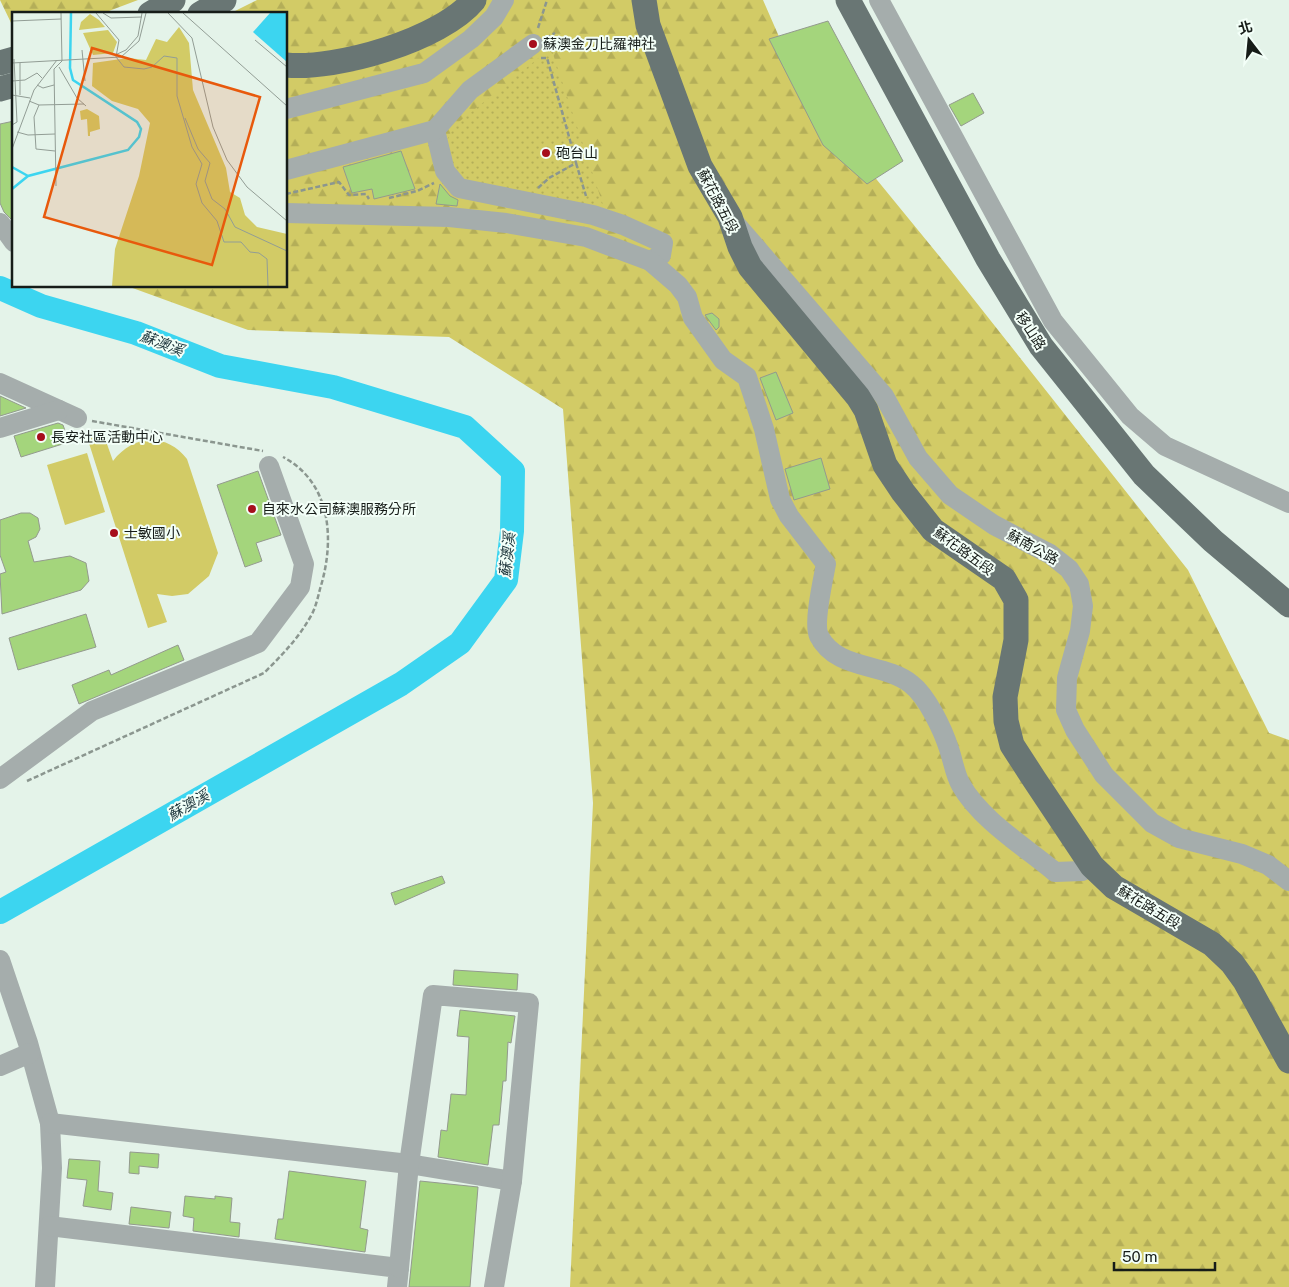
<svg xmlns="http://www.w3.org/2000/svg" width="1289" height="1287" font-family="'Public Sans','Noto Sans TC',sans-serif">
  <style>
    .grass { fill: #d2cb66 }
    .forest { fill: url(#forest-firs) }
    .park { fill: url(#park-dots) }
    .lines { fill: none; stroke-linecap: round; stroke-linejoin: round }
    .river { stroke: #3cd5f0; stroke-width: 24 }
    .building { fill: #a4d57c; stroke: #939a8e }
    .path { stroke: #8b968f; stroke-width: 2.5; stroke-dasharray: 5 2.5; stroke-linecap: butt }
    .minor { stroke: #a5adac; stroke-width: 20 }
    .major { stroke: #697674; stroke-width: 25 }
    .poi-dot { fill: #a60e1c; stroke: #f3fff8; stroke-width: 2 }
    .labels { text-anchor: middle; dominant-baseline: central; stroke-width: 4; stroke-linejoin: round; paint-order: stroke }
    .poi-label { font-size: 14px; fill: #161c18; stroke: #f3fff8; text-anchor: start }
    .street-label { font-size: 14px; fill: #161c18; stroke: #f3fff8 }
    .water-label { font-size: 15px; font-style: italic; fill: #1e363c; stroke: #f3fff8 }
    .inset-river { fill: none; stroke: #3cd5f0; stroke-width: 2.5 }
    .inset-road { fill: none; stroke: #929d95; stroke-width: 1 }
    .view { fill: #e8590c; fill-opacity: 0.15; stroke: #e8590c; stroke-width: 2.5 }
    .inset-edge { fill: none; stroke: #161c18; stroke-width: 2.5 }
  </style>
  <defs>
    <pattern id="forest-firs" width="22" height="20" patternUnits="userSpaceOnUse" patternTransform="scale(1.25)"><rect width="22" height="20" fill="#d2cb66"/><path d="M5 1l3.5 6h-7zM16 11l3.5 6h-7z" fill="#b4ae58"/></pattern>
    <pattern id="park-dots" width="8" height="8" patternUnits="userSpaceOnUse" patternTransform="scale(1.25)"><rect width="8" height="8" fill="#d2cb66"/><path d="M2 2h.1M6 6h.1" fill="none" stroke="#b4ae58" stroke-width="1.8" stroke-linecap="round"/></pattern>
  </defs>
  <rect width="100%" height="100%" fill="#e4f3e9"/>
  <g class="grass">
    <path d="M 102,430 L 113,461 C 133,435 166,432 187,459 L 218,553 L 209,576 L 188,594 L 172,596 L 157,594 L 167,622 L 148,628 L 86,434 Z"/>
    <polygon points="87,453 105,512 65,525 47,465"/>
  </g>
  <g class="forest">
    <polygon points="0,0 138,0 101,14 14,14 14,29"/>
    <polygon points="257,0 763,0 801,87 949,268 1188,570 1269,733 1289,740 1289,1287 570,1287 593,803 563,409 449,337 248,330 127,286 286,286 286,14 229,14"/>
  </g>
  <polygon class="park" points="551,48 610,226 473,197 443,147 455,125"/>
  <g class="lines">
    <polyline class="river" points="0,288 41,306 136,333 220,366 333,387 465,427 513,471 512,531 506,580 460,643 401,684 0,912"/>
  </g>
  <g class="building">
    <polygon points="828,21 903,161 867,184 823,145 769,39"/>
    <polygon points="973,93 984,113 961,126 949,105"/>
    <polygon points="14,121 14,222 4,212 0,203 0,124"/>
    <polygon points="401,151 415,189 374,199 372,189 352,193 343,167"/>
    <polygon points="440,184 450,196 458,200 457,206 436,204"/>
    <polygon points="712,313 719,319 719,327 716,330 705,315"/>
    <polygon points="776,372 793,413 776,420 760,378"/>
    <polygon points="0,396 26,408 0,416"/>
    <polygon points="58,423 63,425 69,442 21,457 14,436"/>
    <polygon points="821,458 830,489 794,500 785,469"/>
    <polygon points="258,471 281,535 256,543 262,561 245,567 217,485"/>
    <polygon points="21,513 30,513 38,518 40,529 36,537 28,541 34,562 70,556 86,563 89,581 81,590 2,614 0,574 6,572 0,555 0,520"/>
    <polygon points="86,614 96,647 18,670 9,638"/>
    <polygon points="178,645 184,660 79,704 72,685 109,670 111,675"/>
    <polygon points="442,876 445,883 395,905 391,893"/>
    <polygon points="454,970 518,974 517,990 453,985"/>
    <polygon points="460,1010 515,1016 511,1043 508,1042 506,1081 503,1081 499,1125 493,1125 488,1165 438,1157 441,1130 447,1131 451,1094 466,1095 469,1037 457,1036"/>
    <polygon points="130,1152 159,1154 158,1168 139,1166 139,1174 129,1173"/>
    <polygon points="69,1159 100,1161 98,1191 113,1193 111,1210 83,1206 87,1180 67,1178"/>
    <polygon points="289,1171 366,1181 360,1228 368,1230 365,1252 275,1239 278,1219 283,1219"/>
    <polygon points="420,1181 478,1187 470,1287 409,1287"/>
    <polygon points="185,1196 215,1199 215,1196 232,1198 230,1222 240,1223 239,1237 193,1231 194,1218 183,1216"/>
    <polygon points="131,1207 171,1212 169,1228 129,1224"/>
  </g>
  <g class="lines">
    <g class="path">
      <polyline points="538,28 547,0"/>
      <polyline points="546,38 555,33"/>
      <polyline points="541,58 547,58 573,151 557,156"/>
      <polyline points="576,163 586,196"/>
      <polyline points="538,188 549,178 576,163 573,151"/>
      <polyline points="286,194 339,182 349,195 366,194 369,199"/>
      <polyline points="389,198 417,191 434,183"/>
      <polyline points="92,421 263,451"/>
      <path d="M 27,781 L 264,673 C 282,655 299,638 312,614 C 316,606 318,597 320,589 C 335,541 332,483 283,457"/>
    </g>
    <g class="minor">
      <polyline points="879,0 1053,321 1096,374 1130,416 1165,446 1289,503"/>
      <polyline points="286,109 424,73 471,39 494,17 504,0"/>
      <polyline points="435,130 445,171 459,188 593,215 623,225 663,243 661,255 650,261"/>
      <polyline points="286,170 435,130 470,90 533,44"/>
      <path d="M 286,213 L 449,217 L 506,223 L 586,237 L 650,261 L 678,285 L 687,297 L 693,318 L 723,360 L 747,377 L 764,429 L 780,499 L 789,516 L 826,564 C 823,580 813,624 819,636 C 837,671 883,662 911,684 C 927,696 943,730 949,749 C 953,760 955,775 961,785 C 980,819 1025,847 1055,872 L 1082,871 L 1092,866"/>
      <polyline points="733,221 884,396 918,458 950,495 994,525 1050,554 1069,569 1079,584 1083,606 1080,631 1067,678 1066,710 1075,730 1104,775 1152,823 1179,838 1242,854 1268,865 1289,881"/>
      <polyline points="0,223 14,242"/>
      <polyline points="0,383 77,418"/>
      <polyline points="0,428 59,410"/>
      <polyline points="0,779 92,711 258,643 300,587 304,564 269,466"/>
      <polyline points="0,960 28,1043 50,1123 52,1168 45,1287"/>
      <polyline points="0,1066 30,1053"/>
      <polyline points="50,1123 409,1164 512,1181"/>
      <polyline points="49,1226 399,1268 397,1287"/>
      <polyline points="399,1268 409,1164 433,995 529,1003 512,1181 494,1287"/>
    </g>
    <g class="major">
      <polyline points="644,0 648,25 700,166 730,217 740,247 750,267 858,397 866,410 885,465 903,492 933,530 1004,579 1016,600 1016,640 1005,697 1006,721 1012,745 1034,779 1092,866 1114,887 1212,944 1232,963 1245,981 1289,1061"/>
      <polyline points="848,0 988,259 1041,346 1144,475 1213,541 1289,605"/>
      <polyline points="150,14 173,0"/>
      <polyline points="200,14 224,0"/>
      <polyline points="0,63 14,59"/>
      <path d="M 286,65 C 336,70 441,40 474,0"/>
      <polyline points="0,89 14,85"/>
    </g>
  </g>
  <g class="poi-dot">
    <circle cx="533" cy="44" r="5"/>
    <circle cx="546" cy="153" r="5"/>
    <circle cx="41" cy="437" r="5"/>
    <circle cx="252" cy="509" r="5"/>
    <circle cx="114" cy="533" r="5"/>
  </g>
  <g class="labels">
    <g class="poi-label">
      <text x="543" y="44">蘇澳金刀比羅神社</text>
      <text x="556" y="153">砲台山</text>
      <text x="51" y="437">長安社區活動中心</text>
      <text x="262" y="509">自來水公司蘇澳服務分所</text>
      <text x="124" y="533">士敏國小</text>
    </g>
    <g class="street-label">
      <text transform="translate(718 201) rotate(62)">蘇花路五段</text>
      <text transform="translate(1031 331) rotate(57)">移山路</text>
      <text transform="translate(1033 547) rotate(29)">蘇南公路</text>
      <text transform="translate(964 551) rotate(36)">蘇花路五段</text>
      <text transform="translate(1149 907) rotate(31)">蘇花路五段</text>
    </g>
    <g class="water-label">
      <text transform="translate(162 343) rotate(21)">蘇澳溪</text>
      <text transform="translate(507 555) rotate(-84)">蘇澳溪</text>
      <text transform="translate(188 805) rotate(-30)">蘇澳溪</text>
    </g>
  </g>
  <g transform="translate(12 12)">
    <rect width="275" height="275" fill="#e4f3e9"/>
    <path d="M 75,97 L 87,104 L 88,117 L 78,120 L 78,124 L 76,124 L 75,107 L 69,108 L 68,99 Z" fill="#d2cb66"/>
    <path d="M 78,2 L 87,8 L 93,15 L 67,18 L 69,10 ZM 167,15 L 177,31 L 181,78 L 214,156 L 218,180 L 228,186 L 233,203 L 245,215 L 275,222 L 275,274 L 100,274 L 103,237 L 127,164 L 138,111 L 126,97 L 100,89 L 80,74 L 81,51 L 116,46 L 134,48 L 144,27 L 155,30 ZM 96,18 L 105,30 L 101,41 L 81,43 L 71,21 Z" fill="#d2cb66"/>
    <path d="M 150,63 L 151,89 L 134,80 L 132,72 ZM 231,205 L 238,210 L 244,217 L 241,220 L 232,218 L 226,209 Z" fill="#d2cb66"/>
    <path d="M 258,1 L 275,1 L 275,50 L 241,20 Z" fill="#3cd5f0"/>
    <path class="inset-river" d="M 0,155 L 16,164M 0,177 L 16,164 L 116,138 L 127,125 L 129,117 L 125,110 L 61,68 L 58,56 L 59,1"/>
    <path class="inset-road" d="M 84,1 L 107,28 L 104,45 L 112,55 L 132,57 L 140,55 L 152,44 L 165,46 L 165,84 L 180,135 L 190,152 L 184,172 L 190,191 L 205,209 L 212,230 L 229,230 L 238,240 L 247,241 L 255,247 L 256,274M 91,1 L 99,6 L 130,5M 156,1 L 180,26 L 201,115 L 215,148 L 235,175 L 275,209M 171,1 L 275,94M 0,9 L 49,7M 243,28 L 275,55M 70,38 L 73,69M 103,43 L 114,38 L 126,24 L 130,1M 0,51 L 109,45 L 127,29 L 134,1M 47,55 L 65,86 L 74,94M 42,57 L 44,174M 42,57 L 50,49 L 49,1M 0,69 L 13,68 L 25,61 L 30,66M 25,73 L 31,76 L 42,73M 0,83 L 18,86M 8,83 L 8,51M 17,89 L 27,93 L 72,92M 27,93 L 22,105 L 24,137 L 43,139M 173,106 L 186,137 L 198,151 L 193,169 L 200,187 L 213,197 L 223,215 L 275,239M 0,113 L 5,110 L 2,47M 5,120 L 16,123 L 43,122M 0,137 L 22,78 L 45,48"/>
    <path class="view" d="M 80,36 L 248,85 L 200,253 L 32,205 Z"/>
    <rect width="275" height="275" class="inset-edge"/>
  </g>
  <g transform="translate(1249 40) rotate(344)" stroke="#f3fff8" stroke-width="4" paint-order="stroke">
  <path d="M0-4L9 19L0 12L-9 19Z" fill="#161c18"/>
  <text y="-8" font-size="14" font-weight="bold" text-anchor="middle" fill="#161c18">北</text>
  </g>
  <path d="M1114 1262v8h101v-8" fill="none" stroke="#161c18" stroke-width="2.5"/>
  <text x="1122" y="1262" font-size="15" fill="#161c18" stroke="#f3fff8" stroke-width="4" paint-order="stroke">50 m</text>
</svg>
